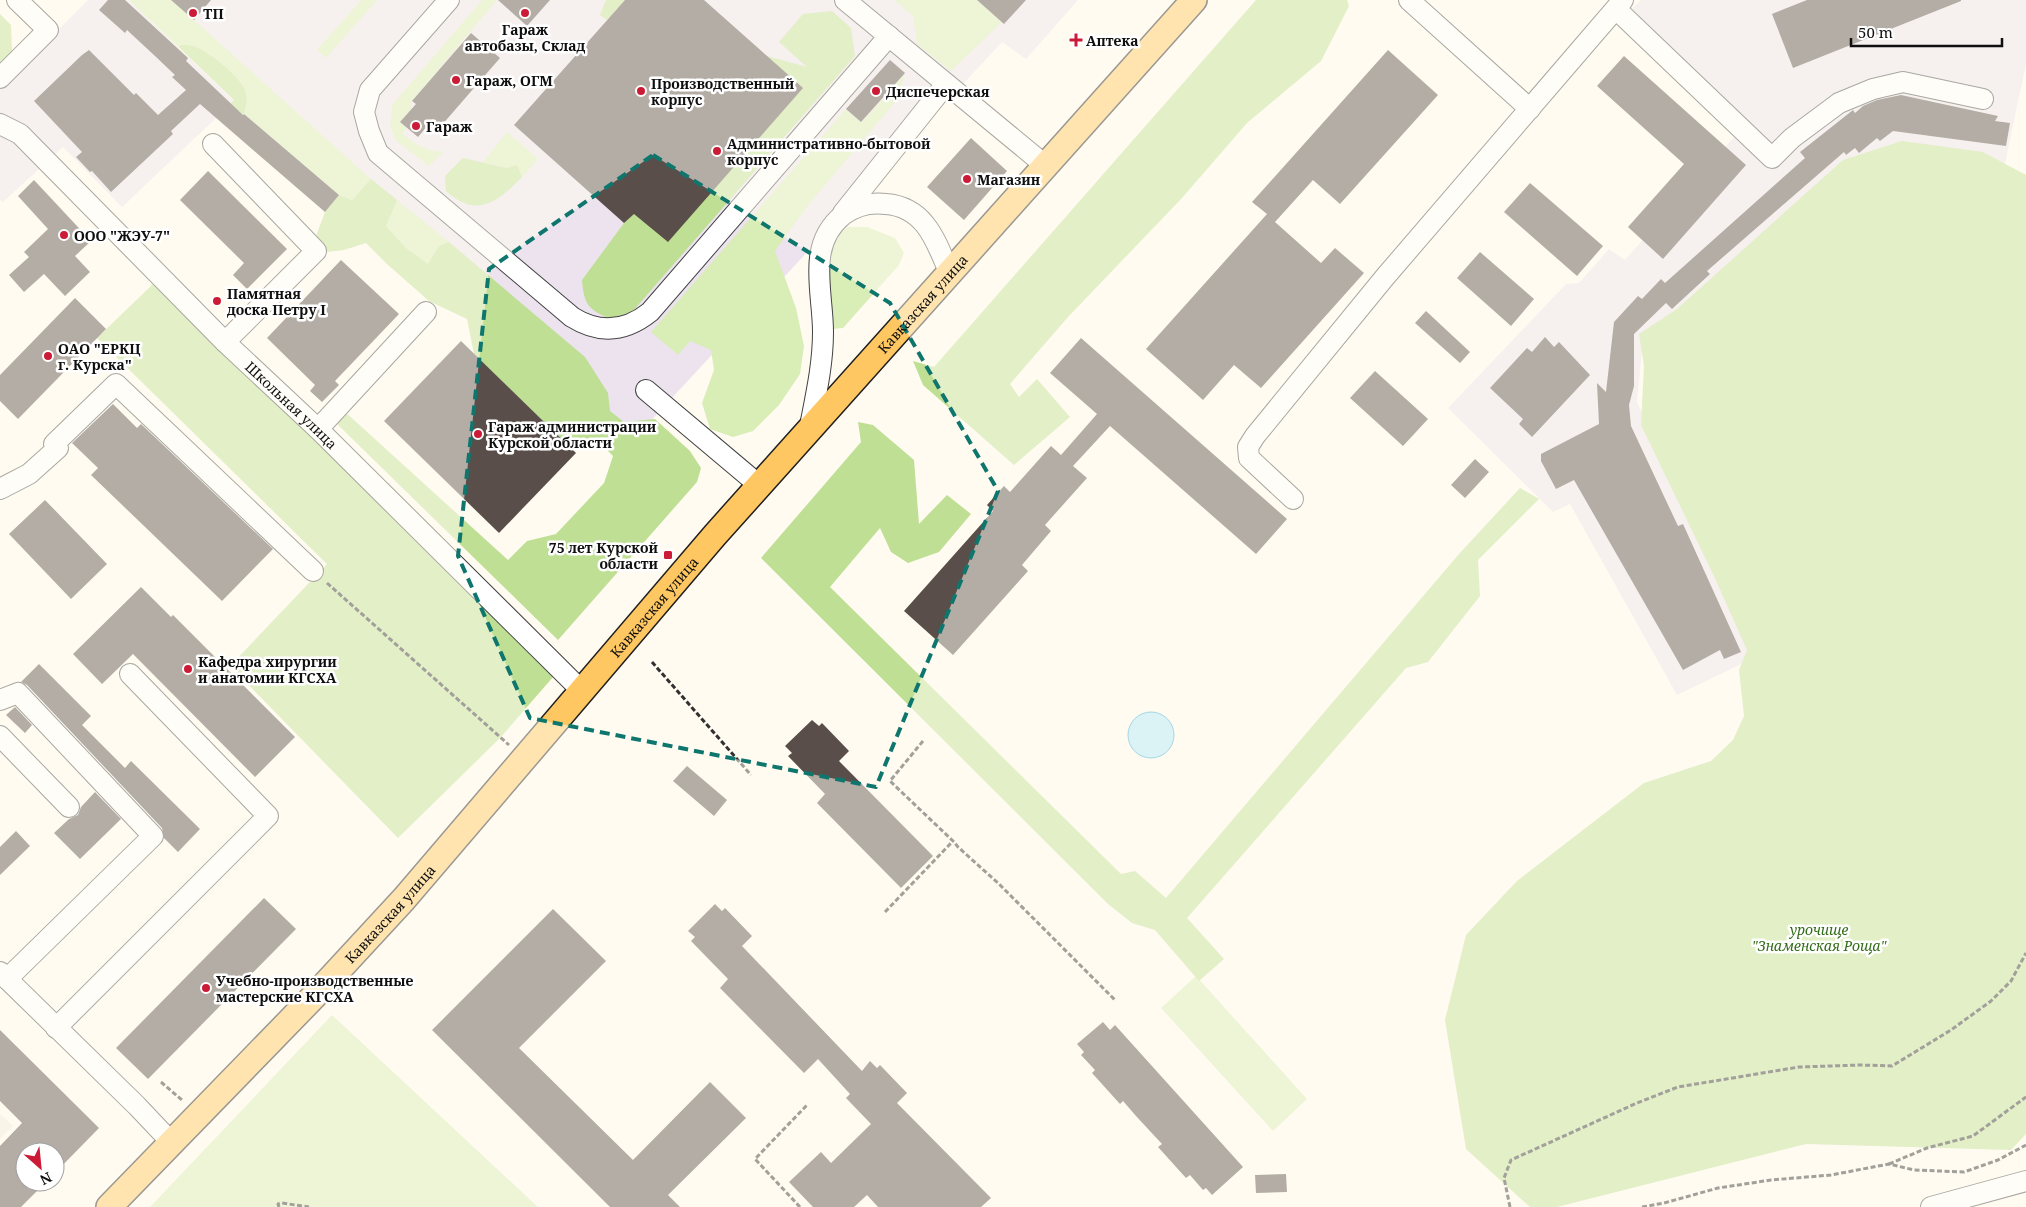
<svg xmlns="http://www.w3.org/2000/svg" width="2026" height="1207" font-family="'Noto Serif',serif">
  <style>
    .industrial { fill: #ece3ee }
    .green { fill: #d9edb7 }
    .forest { fill: #bfdf95 }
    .plaza { fill: #f1eade }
    .water { fill: #b1e8fb; stroke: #32a8d8 }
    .building { fill: #594e4a }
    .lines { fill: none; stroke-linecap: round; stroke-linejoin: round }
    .minor-casing { stroke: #424242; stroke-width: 22 }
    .major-casing { stroke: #202020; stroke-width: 28 }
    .path { stroke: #313131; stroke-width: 3; stroke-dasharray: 5 2.5; stroke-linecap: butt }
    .minor { stroke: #fff; stroke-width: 20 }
    .major { stroke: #ffc761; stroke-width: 25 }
    .marked { fill: none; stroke: #0f766e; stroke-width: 4; stroke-dasharray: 10 6; stroke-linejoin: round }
    .poi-dot { fill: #cb1b37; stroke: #fff; stroke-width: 2 }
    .labels { text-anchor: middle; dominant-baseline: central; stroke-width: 5; stroke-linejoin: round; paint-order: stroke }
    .poi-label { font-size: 14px; font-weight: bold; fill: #0f0f0f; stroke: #fff; text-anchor: start }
    .street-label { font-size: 14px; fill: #0f0f0f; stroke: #fff }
    .park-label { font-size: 14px; font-style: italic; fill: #346d19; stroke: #fff }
  </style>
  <rect width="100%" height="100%" fill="#fffbf1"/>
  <g class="industrial">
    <polygon points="88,0 129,0 234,101 122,207 63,147 3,202 0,200 0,88"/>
    <polygon points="139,0 1078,0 1026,59 1002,42 632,441"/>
    <polygon points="1641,0 2026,0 2026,64 2004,168 1643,340 1637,402 1756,657 1677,695 1570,504 1553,512 1448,408 1566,284 1579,283 1609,249 1625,260 1748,121 1632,9"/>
  </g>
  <g class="green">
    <polygon points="129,0 184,0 194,20 371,179 352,200 339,195 244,114 225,110 234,100"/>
    <polygon points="361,0 377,0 326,58 317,50"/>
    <path d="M 482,0 L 497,0 L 412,101 L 411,109 L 400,122 L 407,128 L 402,133 C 415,145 426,150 443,152 L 429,166 L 396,141 L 390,126 L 392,105 Z"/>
    <polygon points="894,0 977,0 1002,22 951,71 917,44 913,16"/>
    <polygon points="905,73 897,100 809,204 775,251 796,308 804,346 800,374 779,405 753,431 733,437 710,429 702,403 714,370 711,350 690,341 678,355 651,332 846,109 862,122"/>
    <polygon points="507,132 538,159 522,177 517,165 508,168 483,162"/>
    <polygon points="397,200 449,242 439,246 428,265 406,248 386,226"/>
    <polygon points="848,227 867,227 895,238 904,253 899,265 843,328 832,329 826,256 837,233"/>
    <polygon points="1196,976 1307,1099 1273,1131 1161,1008"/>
    <polygon points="332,1015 538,1207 150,1207"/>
  </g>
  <g class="forest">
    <polygon points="606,0 625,0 607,20 600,15"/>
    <polygon points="1256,0 1347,0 1349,6 1321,61 1247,123 1182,198 1068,317 1010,384 1019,397 1037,379 1070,417 1014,465 923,385 913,361 934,367"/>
    <path d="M 832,11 L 851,28 L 855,56 L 633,311 L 611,319 C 588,310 584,304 582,280 L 624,223 L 767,56 L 807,67 L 779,42 L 803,14 Z"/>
    <polygon points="0,14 11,25 12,52 0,64"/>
    <path d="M 181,45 C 185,45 190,45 193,46 C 207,50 239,76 245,90 C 248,97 246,106 244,114 L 225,110 L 234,100 L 179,47 Z"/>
    <polygon points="1902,141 1983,152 2026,175 2026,1134 2011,1150 1806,1144 1557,1207 1530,1207 1466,1149 1445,1020 1466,935 1517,881 1644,783 1711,761 1733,740 1744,716 1739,670 1747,650 1714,576 1641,425 1644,366 1639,334 1677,309 1843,160"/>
    <path d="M 463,158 L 507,168 L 517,165 L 522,177 C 498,202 476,219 446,191 L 445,176 Z"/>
    <polygon points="371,179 397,200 386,226 406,248 428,264 439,246 449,242 585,357 608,393 610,411 624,422 655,419 690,451 701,468 697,482 558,640 333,420 343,410 508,560 527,541 556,534 604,483 613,456 597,440 571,448 474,354 467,319 429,301 387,264 366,243 344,250 327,252 316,236 325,212 339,195 352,200"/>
    <polygon points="153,284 560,669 500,738 398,838 230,666 327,564 97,338"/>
    <polygon points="858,422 873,425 914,460 919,524 947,495 971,514 939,552 908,563 891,552 880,528 830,587 1121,874 1135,871 1166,898 1459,554 1520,488 1539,499 1478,560 1480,596 1428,662 1406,668 1187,918 1224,959 1199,981 1155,930 1132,923 1108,904 761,558 861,442"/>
  </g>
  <polygon class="plaza" points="0,1114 13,1126 0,1139"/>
  <circle class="water" cx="1151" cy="735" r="23"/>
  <g class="building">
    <polygon points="108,0 125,0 188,58 186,61 243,115 244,114 339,195 325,212 200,104 171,131 173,134 111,192 92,171 90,172 76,157 82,152 34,101 82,55 89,50 134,95 136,93 158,115 186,90 172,77 175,75 155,56 127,30 125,33 99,10"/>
    <polygon points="171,0 211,0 194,20"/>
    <polygon points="498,0 550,0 527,26"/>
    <polygon points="625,0 704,0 803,88 668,242 634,214 624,223 514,125"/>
    <polygon points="977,0 1026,0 1004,24"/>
    <polygon points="1807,0 1961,0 1961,1 1793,68 1772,14"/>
    <polygon points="471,33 500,58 441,126 433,119 418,137 400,122 416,104 412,101"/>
    <polygon points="1388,50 1438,95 1340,204 1313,180 1275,222 1321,263 1335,248 1364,273 1261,388 1234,365 1203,400 1146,349 1267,214 1252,202"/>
    <polygon points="1624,56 1746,165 1663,259 1628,227 1684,164 1597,86"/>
    <polygon points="890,60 905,73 861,122 846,109"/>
    <polygon points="1901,95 1998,116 1995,121 2010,123 2006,146 1893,131 1880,141 1877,138 1859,153 1855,148 1846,155 1844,152 1707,271 1710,274 1672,309 1666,303 1634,334 1634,386 1629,405 1631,426 1678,526 1683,524 1741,652 1724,659 1720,650 1683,670 1574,480 1556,489 1541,461 1541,454 1599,424 1597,383 1606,392 1614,322 1638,296 1642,299 1661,279 1665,283 1805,158 1800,152 1853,110 1855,113 1863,106 1877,100"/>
    <polygon points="971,138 1007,171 964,220 927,187"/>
    <polygon points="208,171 287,249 247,289 233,275 244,263 180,200"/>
    <polygon points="34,180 91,241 75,256 90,272 65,296 44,274 24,292 9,275 29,257 24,252 48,229 18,196"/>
    <polygon points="1530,183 1603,246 1577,276 1504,212"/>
    <polygon points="1480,252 1534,299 1511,326 1457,278"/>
    <polygon points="341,260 399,314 335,381 339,385 322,402 310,391 315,385 267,338"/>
    <polygon points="75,298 106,329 18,419 0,401 0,375"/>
    <polygon points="1426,311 1470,352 1460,363 1415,323"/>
    <polygon points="1545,337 1554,347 1559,342 1590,375 1532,437 1519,424 1523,419 1490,388 1527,348 1532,352"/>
    <polygon points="1081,338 1287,519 1256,554 1110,426 1073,466 1087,478 1045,525 1051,531 1022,565 1028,571 953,655 904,611 993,511 987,505 1004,486 1010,492 1051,446 1061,455 1097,414 1050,373"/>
    <polygon points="461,341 576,453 499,533 384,421"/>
    <polygon points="1375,371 1428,419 1403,446 1350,398"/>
    <polygon points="113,404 137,428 141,424 273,549 222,601 91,475 98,468 72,443"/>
    <polygon points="1475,459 1489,472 1465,498 1451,485"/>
    <polygon points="45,500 107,564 71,599 9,534"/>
    <polygon points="141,587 171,617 173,615 295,737 255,777 133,654 102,684 73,654"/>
    <polygon points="39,664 91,716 82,725 125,768 131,761 200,829 178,852 164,838 162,828 27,685 21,682"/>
    <polygon points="15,707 32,725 25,733 6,715"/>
    <polygon points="812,720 819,726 822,723 849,751 839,761 933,856 901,888 817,803 825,794 788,756 792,753 785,746"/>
    <polygon points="687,766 727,800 714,816 673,781"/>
    <polygon points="95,792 121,819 80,859 54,833 69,819 78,815 81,807"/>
    <polygon points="16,831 30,846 0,875 0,847"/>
    <polygon points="264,898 296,929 148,1079 116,1048"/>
    <polygon points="715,904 722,911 725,908 752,936 742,946 862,1071 870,1061 877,1068 880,1065 907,1093 897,1103 991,1198 981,1207 878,1207 867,1195 854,1207 813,1207 789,1182 821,1152 831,1163 871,1124 846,1098 850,1094 818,1059 804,1073 720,988 728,979 691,941 695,937 688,931"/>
    <polygon points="553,909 606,961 519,1048 633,1160 710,1082 746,1118 668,1195 680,1207 610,1207 432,1030"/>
    <polygon points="1103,1022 1110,1030 1115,1025 1243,1167 1212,1195 1206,1188 1203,1190 1190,1175 1186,1178 1158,1147 1162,1144 1136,1116 1123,1101 1120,1104 1092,1073 1095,1070 1081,1055 1084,1052 1077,1044"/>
    <polygon points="0,1030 99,1128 55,1173 55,1152 25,1152 25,1182 46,1182 21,1207 0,1207 0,1146 22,1123 0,1101"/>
    <polygon points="1286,1174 1287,1192 1256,1193 1255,1175"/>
  </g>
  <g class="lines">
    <g class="minor-casing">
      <g id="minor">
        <path d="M 449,0 L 370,90 L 364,112 L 369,131 L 378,153 L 572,317 C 599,334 625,332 650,312 L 889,36"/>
        <polyline points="845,0 1046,166"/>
        <polyline points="1409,0 1530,109"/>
        <polyline points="1616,9 1772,158 1792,138 1839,103 1873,89 1903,82 1983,99"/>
        <polyline points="0,78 48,30 17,0"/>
        <path id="s1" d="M 0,124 L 20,134 L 225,342 L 318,429 L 581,690"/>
        <polyline points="213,144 316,251 225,342"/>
        <polyline points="843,213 946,84"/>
        <polyline points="646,390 759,485"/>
        <path d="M 810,426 C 816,395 823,364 823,332 C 823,291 806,245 843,215 C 855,206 871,202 886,204 C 925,207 936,241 949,272"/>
        <polyline points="318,429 426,312"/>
        <polyline points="0,489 29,474 58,448 54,444 116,384 313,571"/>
        <polyline points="1293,499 1249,458 1248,447 1255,436 1385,277 1623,0"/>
        <polyline points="0,700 18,693 153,836 7,979"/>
        <polyline points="0,736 69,807"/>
        <polyline points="0,972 137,1106 172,1143"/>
        <polyline points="56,1028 268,816 130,674"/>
        <polyline points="1931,1207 2026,1181"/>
      </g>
    </g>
    <g class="major-casing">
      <g id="major">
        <path id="s2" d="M 109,1207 L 319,991 L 404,899 L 715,535 L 1194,0"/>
      </g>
    </g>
    <g class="path">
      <polyline points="327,583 509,745"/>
      <polyline points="652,662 751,775"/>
      <polyline points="923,741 890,781 953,841 958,847 999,884 1116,1001"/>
      <polyline points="885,912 953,841"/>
      <polyline points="161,1082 183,1101"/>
      <polyline points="1889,1164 1927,1148 1973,1136 2026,1097"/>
      <polyline points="279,1207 278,1204 282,1203 309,1207"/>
      <polyline points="800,1207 755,1159 808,1104"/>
      <polyline points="1510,1207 1504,1178 1511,1160 1637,1103 1678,1087 1799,1067 1861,1065 1892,1066 1951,1030 1991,1001 2011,981 2026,953"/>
      <polyline points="1642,1207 1664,1203 1718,1188 1771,1180 1831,1175 1889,1164 1914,1170 1964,1172 1998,1160 2026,1145"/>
    </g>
    <use href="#minor" class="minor"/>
    <use href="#major" class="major"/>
  </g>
  <path d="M0 0H2026V1207H0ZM 653,155 L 890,303 L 998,491 L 876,787 L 530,718 L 458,556 L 489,269 Z" fill="#fffbf1" fill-opacity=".55" fill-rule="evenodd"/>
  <path class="marked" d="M 653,155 L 890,303 L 998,491 L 876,787 L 530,718 L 458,556 L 489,269 Z"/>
  <g class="poi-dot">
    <circle cx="193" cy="13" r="5"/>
    <circle cx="525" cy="13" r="5"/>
    <path d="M1073.5 32.5h5v5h5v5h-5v5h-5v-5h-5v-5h5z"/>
    <circle cx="456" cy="80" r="5"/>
    <circle cx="641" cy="91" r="5"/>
    <circle cx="876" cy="91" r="5"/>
    <circle cx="416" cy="126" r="5"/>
    <circle cx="717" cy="151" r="5"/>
    <circle cx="967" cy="179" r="5"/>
    <circle cx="64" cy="235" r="5"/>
    <circle cx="217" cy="301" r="5"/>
    <circle cx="48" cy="356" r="5"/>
    <circle cx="478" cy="434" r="5"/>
    <rect x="663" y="550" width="10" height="10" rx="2.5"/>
    <circle cx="188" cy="669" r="5"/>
    <circle cx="206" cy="988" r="5"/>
  </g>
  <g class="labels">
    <g class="poi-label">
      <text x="203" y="13">ТП</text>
      <text x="525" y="29" text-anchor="middle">Гараж<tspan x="525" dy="16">автобазы, Склад</tspan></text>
      <text x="1086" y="40">Аптека</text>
      <text x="466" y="80">Гараж, ОГМ</text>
      <text x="651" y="83">Производственный<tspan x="651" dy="16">корпус</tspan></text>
      <text x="886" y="91">Диспечерская</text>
      <text x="426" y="126">Гараж</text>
      <text x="727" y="143">Административно-бытовой<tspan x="727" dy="16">корпус</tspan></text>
      <text x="977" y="179">Магазин</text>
      <text x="74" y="235">ООО "ЖЭУ-7"</text>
      <text x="227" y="293">Памятная<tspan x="227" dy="16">доска Петру I</tspan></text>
      <text x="58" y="348">ОАО "ЕРКЦ<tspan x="58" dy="16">г. Курска"</tspan></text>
      <text x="488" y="426">Гараж администрации<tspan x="488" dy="16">Курской области</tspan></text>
      <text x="658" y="547" text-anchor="end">75 лет Курской<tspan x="658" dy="16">области</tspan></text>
      <text x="198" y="661">Кафедра хирургии<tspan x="198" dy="16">и анатомии КГСХА</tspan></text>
      <text x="216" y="980">Учебно-производственные<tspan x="216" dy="16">мастерские КГСХА</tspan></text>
    </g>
    <g class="street-label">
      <text stroke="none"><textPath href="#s2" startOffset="1216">Кавказская улица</textPath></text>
      <text stroke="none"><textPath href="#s1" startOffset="406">Школьная улица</textPath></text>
      <text stroke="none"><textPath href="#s2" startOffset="811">Кавказская улица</textPath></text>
      <text stroke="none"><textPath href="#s2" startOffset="406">Кавказская улица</textPath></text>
    </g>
    <g class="park-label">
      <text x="1819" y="929">урочище<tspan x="1819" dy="16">"Знаменская Роща"</tspan></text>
    </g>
  </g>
  <g transform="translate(40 1167) rotate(153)"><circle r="24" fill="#ffffff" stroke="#9f9f9f"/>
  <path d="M0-4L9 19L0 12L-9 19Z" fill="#cb1b37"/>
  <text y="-8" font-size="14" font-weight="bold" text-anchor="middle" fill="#0f0f0f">N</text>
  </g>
  <path d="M1851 38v8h151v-8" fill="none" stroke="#0f0f0f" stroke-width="2.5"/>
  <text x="1858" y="38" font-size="15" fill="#0f0f0f" stroke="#ffffff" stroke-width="4" paint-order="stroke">50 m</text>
</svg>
